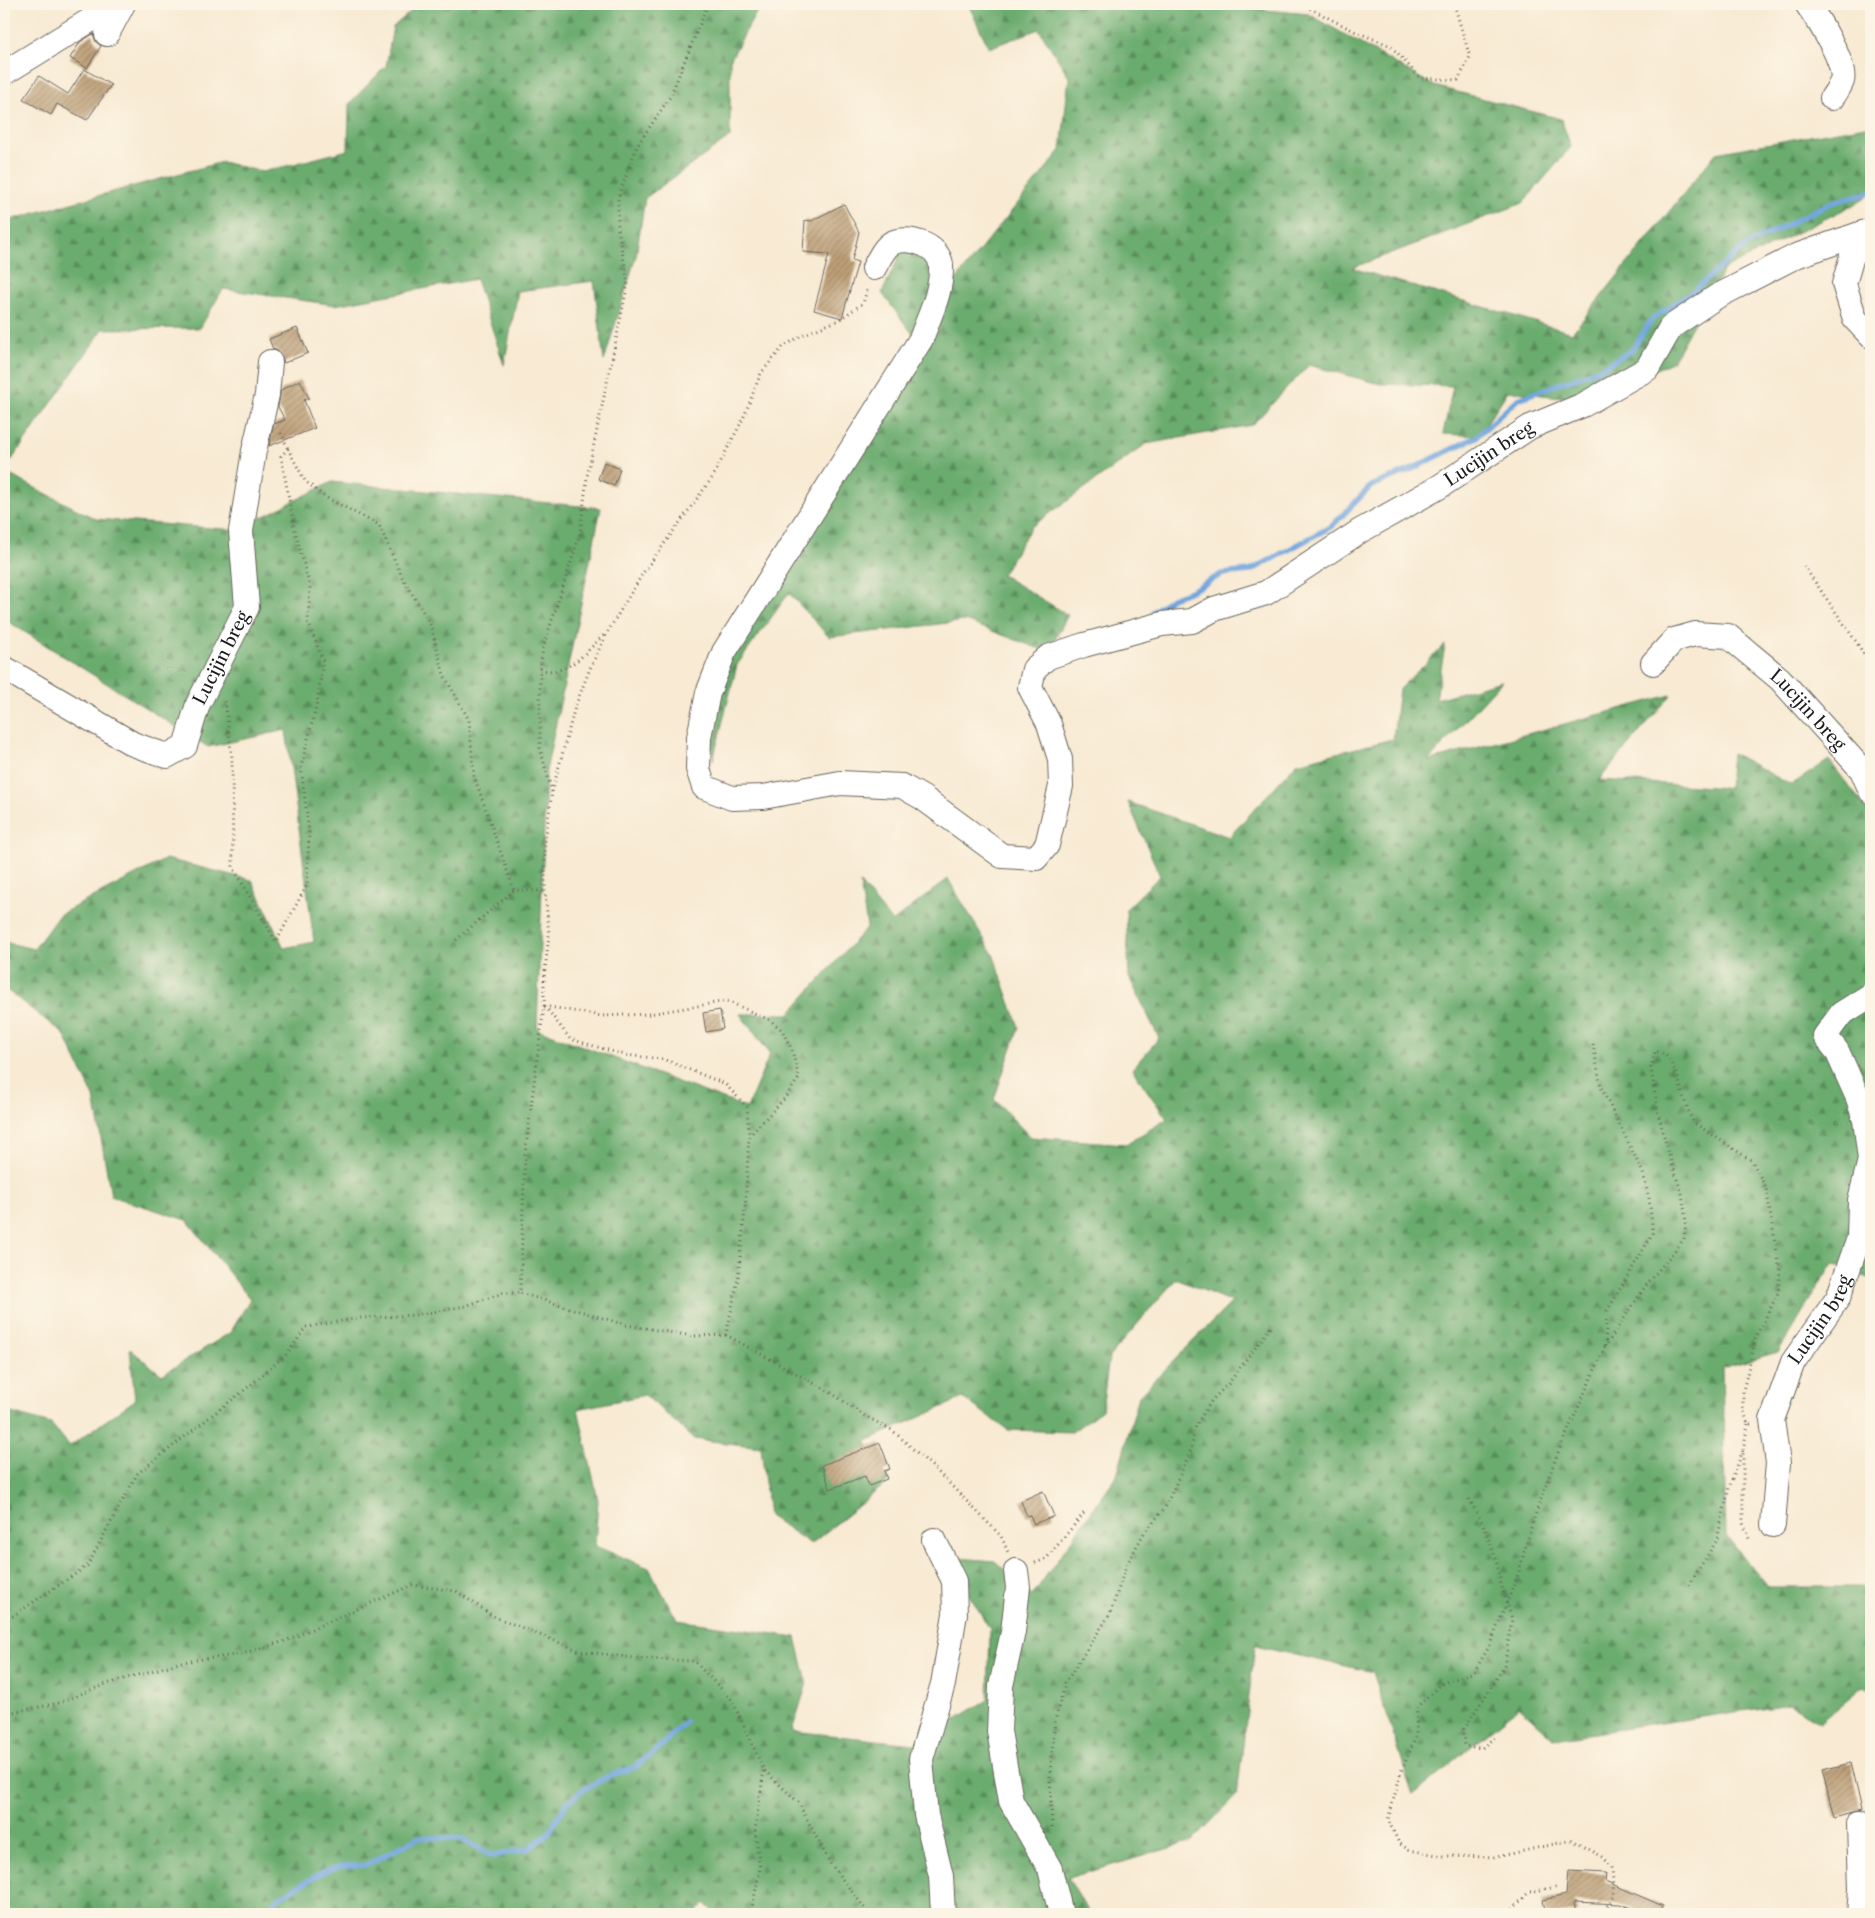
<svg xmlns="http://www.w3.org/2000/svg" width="1875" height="1918" font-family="'Libre Caslon Text',serif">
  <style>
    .forest { fill: url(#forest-firs); stroke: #446445; fill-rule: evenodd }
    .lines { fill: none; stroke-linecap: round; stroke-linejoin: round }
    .stream { stroke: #72a6de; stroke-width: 5.5 }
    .building { fill: url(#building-hatch) }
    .minor-casing { stroke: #69645c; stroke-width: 26 }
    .path { stroke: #69645c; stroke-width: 3; stroke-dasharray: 1 4; stroke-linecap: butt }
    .minor { stroke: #fff; stroke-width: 24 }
    .labels { text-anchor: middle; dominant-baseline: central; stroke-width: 5; stroke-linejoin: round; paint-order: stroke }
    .street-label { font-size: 18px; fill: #1c1c1c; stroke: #fcf5e5 }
  </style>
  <defs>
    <pattern id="forest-firs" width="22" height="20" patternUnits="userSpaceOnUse" patternTransform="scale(1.25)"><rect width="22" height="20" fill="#6bac6e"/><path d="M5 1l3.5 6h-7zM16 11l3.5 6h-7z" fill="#578b5a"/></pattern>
    <pattern id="building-hatch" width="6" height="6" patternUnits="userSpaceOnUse" patternTransform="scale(1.25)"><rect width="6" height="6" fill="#bea079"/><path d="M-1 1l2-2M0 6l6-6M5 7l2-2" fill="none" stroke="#9a8262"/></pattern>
  </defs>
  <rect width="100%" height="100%" fill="#fcf5e5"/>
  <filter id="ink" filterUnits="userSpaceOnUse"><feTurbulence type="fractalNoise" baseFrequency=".02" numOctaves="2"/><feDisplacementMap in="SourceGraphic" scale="10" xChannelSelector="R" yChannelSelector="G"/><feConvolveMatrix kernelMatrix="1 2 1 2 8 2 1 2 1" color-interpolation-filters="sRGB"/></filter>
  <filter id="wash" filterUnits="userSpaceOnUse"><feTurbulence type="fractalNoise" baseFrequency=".0096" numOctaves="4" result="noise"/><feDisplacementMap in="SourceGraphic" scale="20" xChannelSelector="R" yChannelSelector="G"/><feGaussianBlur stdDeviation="1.12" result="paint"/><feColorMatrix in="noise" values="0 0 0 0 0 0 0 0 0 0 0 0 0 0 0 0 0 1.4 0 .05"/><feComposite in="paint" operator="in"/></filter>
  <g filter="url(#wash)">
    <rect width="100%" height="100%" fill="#f8ead3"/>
    <g class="forest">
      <polygon points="419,4 761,4 730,60 730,137 645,198 636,256 604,361 594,281 518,291 504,365 476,279 335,305 223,289 200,328 103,329 4,471 4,226 13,219 222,162 263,172 348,150 349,104 386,66 393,27"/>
      <polygon points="968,4 1203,4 1309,14 1434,86 1561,119 1571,147 1523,203 1352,268 1572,333 1716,153 1871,125 1871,194 1861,201 1724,269 1672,362 1585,400 1508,391 1478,436 1443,434 1453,386 1380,384 1309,365 1252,425 1146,444 1031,527 1002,575 1068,615 1048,652 965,621 829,637 789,593 737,665 713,760 709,692 917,340 882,293 905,244 955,281 1061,150 1069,77 1039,29 989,48"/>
      <path d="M 4,472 L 96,519 L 236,530 L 332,482 L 601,508 L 546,771 L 537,1029 L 747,1108 L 770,1054 L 740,1014 L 789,1014 L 867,927 L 860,883 L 892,922 L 948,879 L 993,954 L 1019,1027 L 994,1099 L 1030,1137 L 1126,1144 L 1167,1119 L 1132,1069 L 1159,1038 L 1129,977 L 1126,909 L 1160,876 L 1128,802 L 1229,837 L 1297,763 L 1393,739 L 1399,689 L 1445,645 L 1436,699 L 1502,681 L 1428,761 L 1671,695 L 1599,780 L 1729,788 L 1732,753 L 1791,785 L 1829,760 L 1871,815 L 1871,1279 L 1833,1263 L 1778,1352 L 1722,1368 L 1726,1536 L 1768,1587 L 1871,1587 L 1871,1691 L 1864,1686 L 1821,1722 L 1789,1704 L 1554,1739 L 1519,1707 L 1413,1795 L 1373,1672 L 1255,1646 L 1237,1795 L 1191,1842 L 1068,1878 L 1090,1914 L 715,1914 L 704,1903 L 695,1914 L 4,1914 L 4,1411 L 51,1424 L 70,1446 L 135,1400 L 130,1349 L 162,1375 L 231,1332 L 250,1299 L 187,1220 L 111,1196 L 94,1097 L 64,1034 L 4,988 L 4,942 L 34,949 L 59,915 L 166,859 L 252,880 L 284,948 L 314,942 L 286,730 L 208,747 L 4,619 ZM 1176,1279 L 1232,1302 L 1139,1396 L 1117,1475 L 1032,1596 L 995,1561 L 946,1557 L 990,1629 L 988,1700 L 914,1744 L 792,1731 L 807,1683 L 796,1637 L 677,1620 L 649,1568 L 595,1546 L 598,1500 L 578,1409 L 645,1395 L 694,1439 L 761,1447 L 769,1516 L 811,1544 L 889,1481 L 866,1441 L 963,1398 L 1008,1430 L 1072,1432 L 1102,1410 L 1109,1357 Z"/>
    </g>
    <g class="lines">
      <g class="stream">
        <polyline points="1153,612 1172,598 1191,591 1222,574 1250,571 1332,526 1371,486 1410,470 1476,437 1518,399 1599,369 1632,350 1652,319 1691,293 1745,246 1830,203 1871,192"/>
        <polyline points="261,1914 281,1896 323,1872 341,1866 366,1865 419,1837 462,1839 492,1856 528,1849 548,1834 567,1803 584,1789 611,1775 635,1767 659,1748 685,1722"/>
      </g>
    </g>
    <g id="blocks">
      <g class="building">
        <polygon points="93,34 96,42 101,46 87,68 70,58 80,42"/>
        <polygon points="84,69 111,85 87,120 57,104 51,115 23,99 39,76 68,94"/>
        <polygon points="844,204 859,232 852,260 858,262 842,318 814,310 829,254 803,252 805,220 811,221"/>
        <polygon points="297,328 308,353 284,363 282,356 278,351 273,349 269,339"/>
        <polygon points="300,380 309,398 304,400 315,428 269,446 274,424 285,420 278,407 281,390"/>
        <polygon points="604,462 620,469 614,486 598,479"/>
        <polygon points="720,1010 723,1029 706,1032 703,1013"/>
        <polygon points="880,1443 890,1469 884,1471 887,1479 869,1486 865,1476 830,1489 822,1465"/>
        <polygon points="1043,1491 1054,1516 1034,1524 1030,1515 1027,1516 1021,1501"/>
        <polygon points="1851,1763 1862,1810 1834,1817 1822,1770"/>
        <polygon points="1568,1871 1606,1873 1605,1881 1663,1906 1660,1914 1647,1914 1620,1904 1574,1902 1576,1914 1546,1914 1543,1900 1566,1895"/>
      </g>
    </g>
  </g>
  <g filter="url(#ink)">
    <use href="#blocks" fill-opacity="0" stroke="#69645c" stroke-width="1"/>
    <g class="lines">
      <g class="minor-casing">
        <g id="minor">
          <path d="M 1807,4 C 1818,19 1847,64 1842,81 C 1840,87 1835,93 1832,98"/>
          <polyline points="107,34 123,4"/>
          <polyline points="4,73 102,13 109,4"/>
          <polyline points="1871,235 1852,256 1844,284 1855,319 1871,336"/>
          <path id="s1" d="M 874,268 C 878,261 884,247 892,243 C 908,235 939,245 941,265 C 942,292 930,314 921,339 L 724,652 L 708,693 L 699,737 L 698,769 L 704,787 L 732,798 L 763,797 L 840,783 L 902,786 L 923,798 L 1002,856 L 1036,858 L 1047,845 L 1061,786 L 1060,759 L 1049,724 L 1030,687 L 1034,669 L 1048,657 L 1084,645 L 1162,624 L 1192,621 L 1214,609 L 1266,593 L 1360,531 L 1439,487 L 1530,427 L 1583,405 L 1647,369 L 1671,327 L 1716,297 L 1796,256 L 1871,230"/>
          <path id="s2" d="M 1653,663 L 1674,640 L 1695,634 L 1728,636 L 1780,679 L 1862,770 L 1871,791"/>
          <path id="s3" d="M 4,668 L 133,744 L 167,756 L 185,746 L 198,704 L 247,607 L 241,531 L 254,451 L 267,395 L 270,362"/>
          <path id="s4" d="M 1773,1525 L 1778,1463 L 1772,1420 L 1793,1362 L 1838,1298 L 1859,1238 L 1860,1200 L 1870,1160 L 1865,1120 L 1858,1098 L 1837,1051 L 1825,1036 L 1841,1014 L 1871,995"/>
          <polyline points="934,1540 954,1581 955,1614 943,1684 921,1759 926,1815 941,1876 943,1914"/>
          <polyline points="1016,1571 1018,1587 1013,1632 1001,1686 999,1731 1011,1801 1050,1869 1061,1914"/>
          <polyline points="1859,1914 1861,1889 1859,1824"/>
        </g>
      </g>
      <g class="path">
        <polyline points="1301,4 1354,31 1391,46 1420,78 1458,80 1470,57 1454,4"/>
        <polyline points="281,433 288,449"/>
        <polyline points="1804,566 1857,643 1871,666"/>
        <path d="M 540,669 C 568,678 586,651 605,634"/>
        <polyline points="225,701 232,758 233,867 276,942 307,885 309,832 301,767 317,703 323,661 308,622 310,587 295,531 281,456 288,449 305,481 325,497 379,525 403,579 430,623 444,675 469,720 474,776 514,890 545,891"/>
        <polyline points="552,792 540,748 540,669 543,648 580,534 587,477 628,283 618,229 618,198 637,146 670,97 708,4"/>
        <polyline points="456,940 514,890"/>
        <polyline points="544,1006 601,1016 649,1014 727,1001 770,1020 782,1030 792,1050 799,1078 784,1099 750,1135"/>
        <polyline points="545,1006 570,1039 625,1055 663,1059 725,1084 747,1107 749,1135 745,1210 738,1279 726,1335 830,1392 865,1416 892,1430 933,1467 1001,1536 1008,1552"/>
        <polyline points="1593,1044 1601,1087 1643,1173 1649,1198 1653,1233 1607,1311 1605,1346"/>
        <polyline points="726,1335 693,1336 626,1325 520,1293 525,1154 544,1006 544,979 549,935 545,891 545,841 552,792 575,707 591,666 607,633 643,573 712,478 743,419 761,373 783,347 800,336 839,320 863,303 868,287"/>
        <polyline points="1748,1424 1743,1450 1743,1523 1750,1541"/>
        <polyline points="1469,1499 1482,1522 1496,1559 1501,1585 1512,1619 1504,1667 1464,1729 1465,1746 1482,1748 1497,1735"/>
        <polyline points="1035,1563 1046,1559 1085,1512"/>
        <polyline points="1689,1585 1717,1540 1729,1488 1743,1450"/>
        <polyline points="4,1622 87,1566 137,1474 247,1388 288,1353 306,1327 360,1318 417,1315 465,1306 503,1293 520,1293"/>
        <polyline points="4,1714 59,1703 103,1685 182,1662 242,1654 285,1641 412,1585 456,1591 493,1616 580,1651 634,1658 694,1661 732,1700 764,1770 798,1802 830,1863 869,1914"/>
        <polyline points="1052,1827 1050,1776 1055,1721 1065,1683 1110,1614 1126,1566 1144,1533 1165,1508 1191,1450 1196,1425 1212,1400 1228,1384 1273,1324"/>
        <polyline points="748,1914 752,1908 760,1869 755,1830 764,1770"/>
        <polyline points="1513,1914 1512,1910 1529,1892 1556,1887"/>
        <polyline points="1601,1914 1614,1897 1612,1867 1603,1857 1572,1840 1497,1857 1443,1856 1409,1850 1399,1843 1388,1820 1401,1772 1416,1737 1417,1707 1441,1684 1474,1672 1489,1647 1518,1575 1532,1524 1557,1455 1605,1347 1645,1287 1684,1239 1686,1221 1682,1194 1668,1152 1658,1112 1651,1068 1655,1051 1666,1055 1677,1074 1684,1099 1693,1122 1752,1161 1766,1188 1780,1271 1778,1293 1756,1337 1743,1391 1743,1409 1748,1424 1752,1424"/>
      </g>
      <use href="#minor" class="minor"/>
    </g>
  </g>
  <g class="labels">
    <g class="street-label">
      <text stroke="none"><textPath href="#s1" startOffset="1748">Lucijin breg</textPath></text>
      <text stroke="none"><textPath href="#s3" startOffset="302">Lucijin breg</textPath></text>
      <text stroke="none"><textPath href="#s2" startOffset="195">Lucijin breg</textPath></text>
      <text stroke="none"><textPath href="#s4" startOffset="218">Lucijin breg</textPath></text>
    </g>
  </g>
  <rect width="1875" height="1918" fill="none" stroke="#fcf5e5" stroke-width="20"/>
</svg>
